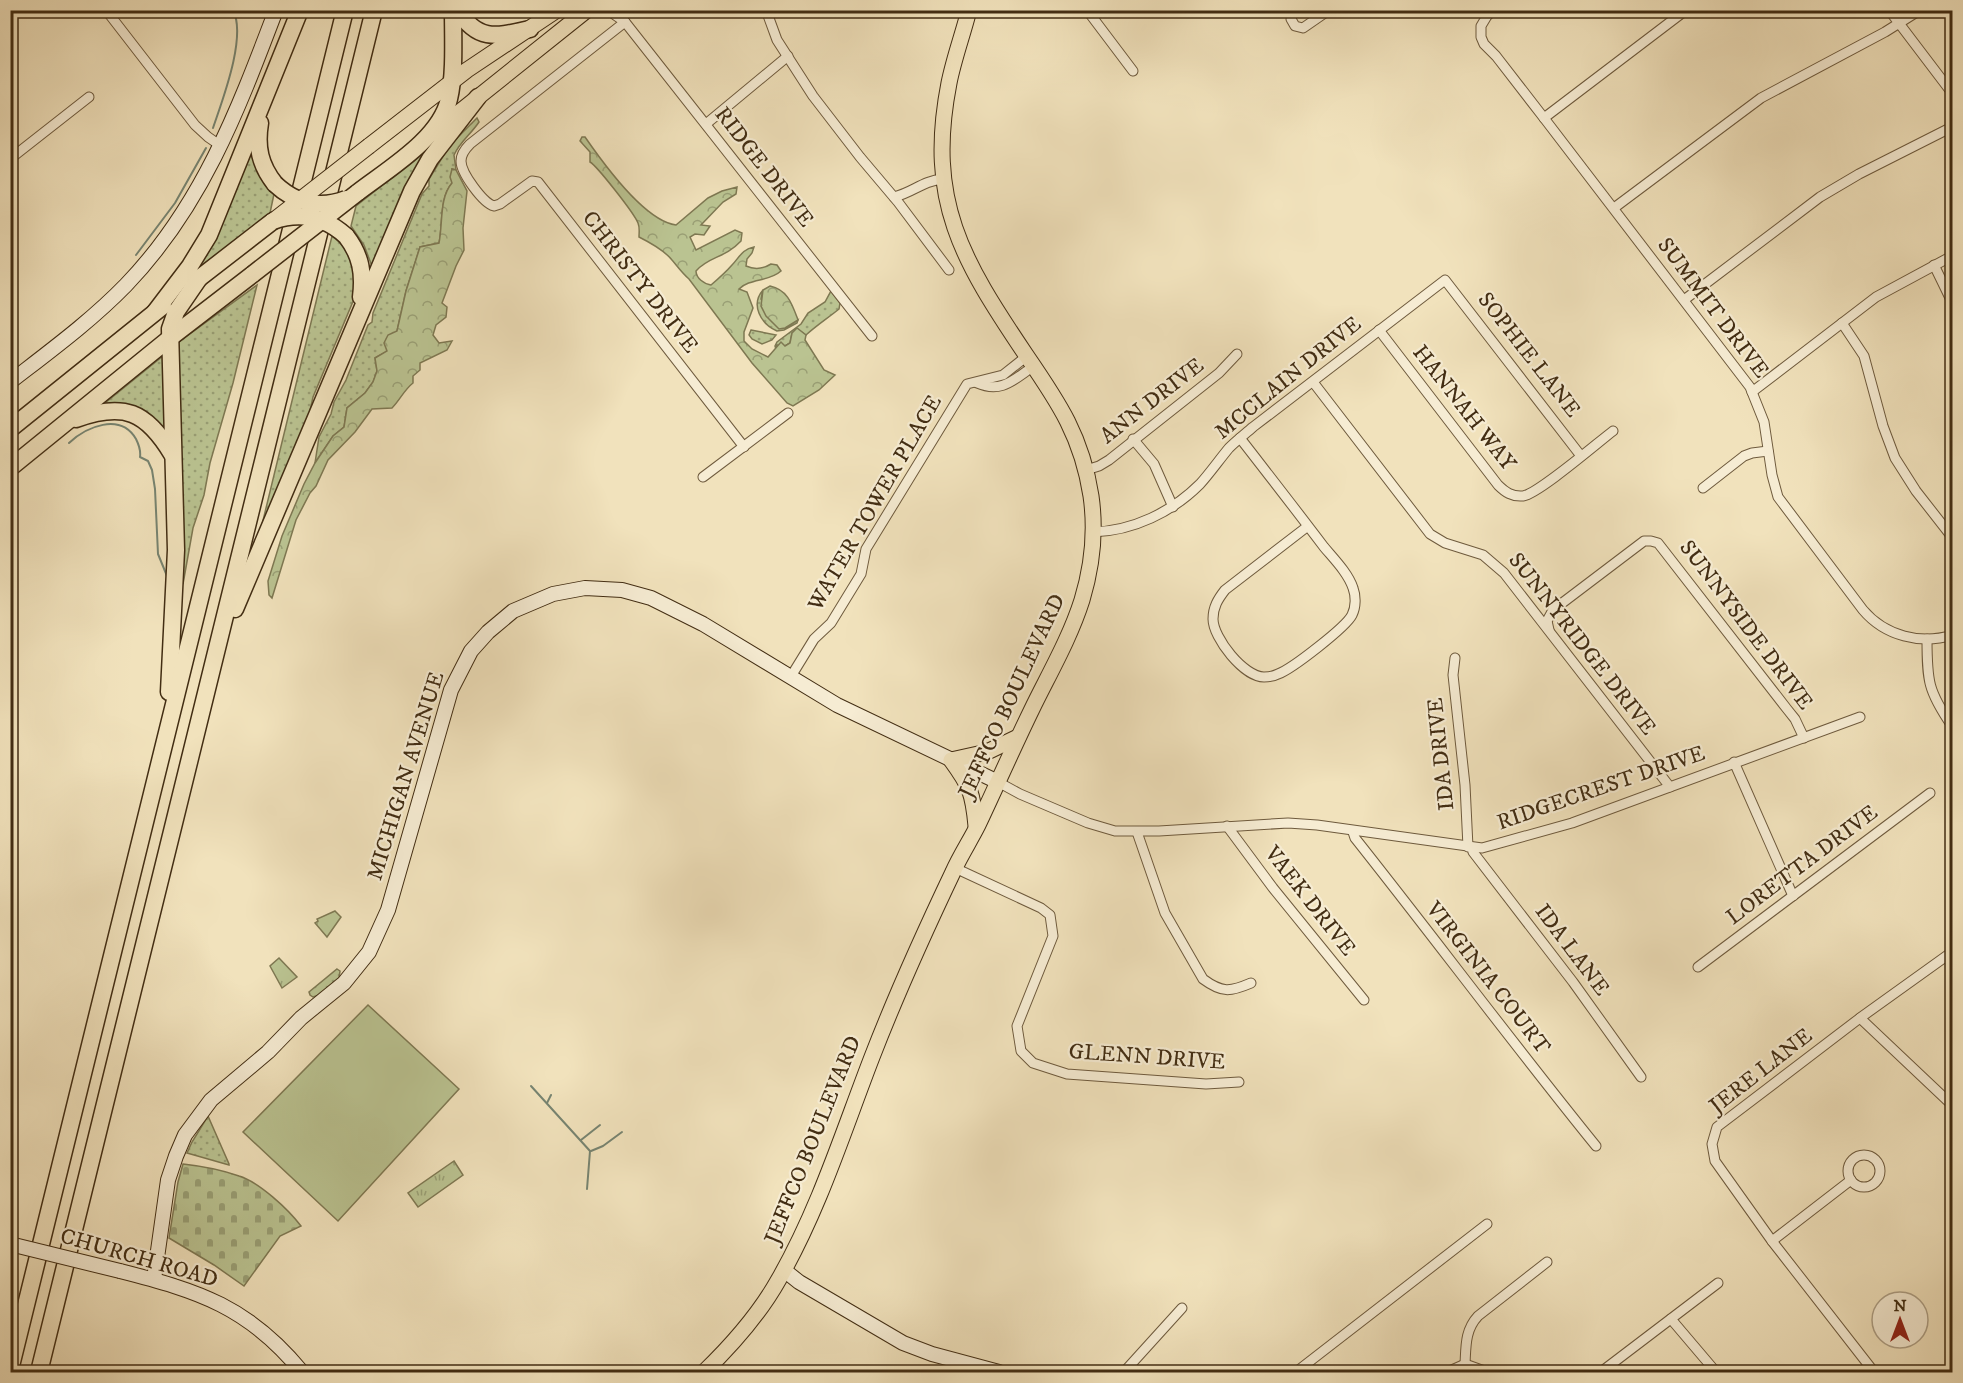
<svg xmlns="http://www.w3.org/2000/svg" width="1963" height="1383" font-family="'IM FELL DW Pica',serif">
  <style>
    .grass { fill: url(#grass-dots); stroke: #7e7852; stroke-width: 1.5 }
    .forest { fill: url(#forest-crowns); stroke: #7e7852; stroke-width: 1.5 }
    .cemetery { fill: url(#cemetery-stones); stroke: #7e7852; stroke-width: 1.5 }
    .park { fill: url(#park-tufts); stroke: #7e7852; stroke-width: 1.5 }
    .pitch { fill: #bac391; stroke: #7e7852; stroke-width: 1.5 }
    .lines { fill: none; stroke-linecap: round; stroke-linejoin: round }
    .stream { stroke: #778471; stroke-width: 2 }
    .street-casing { stroke: #6e5a3d; stroke-width: 11 }
    .secondary-casing { stroke: #422d13; stroke-width: 16 }
    .primary-casing { stroke: #422d13; stroke-width: 17 }
    .highway-casing { stroke: #422d13; stroke-width: 19 }
    .street { stroke: #f6ecd3; stroke-width: 9 }
    .secondary { stroke: #f6ecd3; stroke-width: 14 }
    .primary { stroke: #f1e2bc; stroke-width: 15 }
    .highway { stroke: #f1e2bc; stroke-width: 16 }
    .secondary-bridge-casing { stroke: #422d13; stroke-width: 16; stroke-linecap: butt }
    .primary-bridge-casing { stroke: #422d13; stroke-width: 17; stroke-linecap: butt }
    .highway-bridge-casing { stroke: #422d13; stroke-width: 19; stroke-linecap: butt }
    .secondary-bridge { stroke: #f6ecd3; stroke-width: 14 }
    .primary-bridge { stroke: #f1e2bc; stroke-width: 15 }
    .highway-bridge { stroke: #f1e2bc; stroke-width: 16 }
    .labels { text-anchor: middle; dominant-baseline: central; stroke-width: 4.5; stroke-linejoin: round; paint-order: stroke }
    .street-label { font-size: 22px; fill: #422d13; stroke: #f6ecd3 }
  </style>
  <defs>
    <pattern id="grass-dots" width="8" height="8" patternUnits="userSpaceOnUse" patternTransform="scale(1.5)"><rect width="8" height="8" fill="#bac391"/><path d="M2 2h.1M6 6h.1" fill="none" stroke="#999f75" stroke-width="1.8" stroke-linecap="round"/></pattern>
    <pattern id="forest-crowns" width="20" height="18" patternUnits="userSpaceOnUse" patternTransform="scale(1.5)"><rect width="20" height="18" fill="#bac391"/><path d="M2 6a3 3 0 1 1 6 0M12 15a3 3 0 1 1 6 0" fill="none" stroke="#999f75"/></pattern>
    <pattern id="cemetery-stones" width="16" height="16" patternUnits="userSpaceOnUse" patternTransform="scale(1.5)"><rect width="16" height="16" fill="#bac391"/><path d="M2 7V4a2 2 0 0 1 4 0v3zM10 15v-3a2 2 0 0 1 4 0v3z" fill="#999f75"/></pattern>
    <pattern id="park-tufts" width="24" height="20" patternUnits="userSpaceOnUse" patternTransform="scale(1.5)"><rect width="24" height="20" fill="#bac391"/><path d="M3 7l-1-3M5 7V3M7 7l1-3M15 17l-1-3M17 17v-4M19 17l1-3" fill="none" stroke="#999f75"/></pattern>
  </defs>
  <rect width="100%" height="100%" fill="#f1e2bc"/>
  <filter id="stains"><feTurbulence type="fractalNoise" baseFrequency=".00333" numOctaves="4"/><feColorMatrix values="0 0 0 0 .2 0 0 0 0 .09 0 0 0 0 .02 0 0 0 .5 -.17"/></filter>
  <radialGradient id="worn" r=".72"><stop offset=".6" stop-color="#630" stop-opacity="0"/><stop offset="1" stop-color="#630" stop-opacity=".3"/></radialGradient>
  <g class="grass">
    <path d="M 477,118 L 479,122 C 471,134 460,142 454,155 L 456,170 L 452,169 L 452,183 C 439,198 443,224 439,243 L 420,247 L 406,291 L 397,331 L 388,351 L 375,358 L 377,371 L 373,382 L 365,393 L 347,408 L 344,427 L 333,436 L 315,463 L 319,437 L 331,414 L 334,402 L 346,380 L 368,325 L 372,322 L 373,313 L 422,194 L 429,186 L 429,179 L 450,145 Z"/>
    <polygon points="431,147 373,269 364,245 351,226 356,206"/>
    <polygon points="252,152 274,194 270,213 197,270"/>
    <polygon points="332,236 346,248 356,270 354,299 313,397 308,420 259,537"/>
    <polygon points="257,285 233,383 210,463 204,495 193,528 183,584 176,344"/>
    <path d="M 763,290 L 761,299 L 785,328 L 798,320 L 797,323 L 784,330 L 777,331 C 761,324 750,305 763,290 Z"/>
    <path d="M 831,291 L 840,303 L 839,309 C 828,318 817,325 806,335 L 797,329 L 792,333 L 790,343 L 785,346 L 777,345 L 776,349 L 775,346 L 777,342 L 801,324 L 808,313 L 825,302 Z"/>
    <polygon points="751,330 776,335 772,340 762,344 752,339 749,335"/>
    <polygon points="163,356 165,430 104,404 105,403"/>
    <polygon points="337,969 340,971 339,978 319,995 313,997 310,995 309,992"/>
    <polygon points="208,1116 229,1164 229,1165 187,1153 192,1142"/>
  </g>
  <g class="forest">
    <path d="M 582,137 L 585,137 C 603,163 645,221 676,225 L 708,198 L 722,191 L 737,187 L 736,194 L 723,202 L 701,225 L 710,226 L 704,235 L 695,234 L 690,237 L 696,250 L 735,230 L 742,233 L 741,241 C 724,259 709,256 696,271 C 696,278 704,284 711,285 C 718,279 726,272 732,265 C 739,258 742,249 754,247 L 752,253 L 747,259 L 746,266 C 755,270 763,269 771,264 L 777,265 L 781,271 C 769,282 750,278 739,289 L 747,292 L 753,308 L 744,332 L 744,341 L 752,349 L 768,357 L 781,342 L 785,346 L 790,343 L 792,333 L 797,328 L 806,335 L 805,340 L 824,370 L 835,375 L 819,390 L 793,406 L 787,403 L 752,363 L 689,279 C 682,273 678,267 672,260 C 664,250 651,243 639,237 C 639,232 640,228 638,223 C 634,213 597,166 590,162 L 590,152 L 580,141 Z"/>
    <path d="M 452,169 L 456,170 L 467,191 L 463,228 L 464,250 L 456,266 L 442,303 L 447,307 L 446,317 L 436,325 L 433,335 L 439,343 L 452,341 L 447,350 L 420,363 L 420,370 L 413,376 L 413,383 C 404,390 400,400 392,408 L 372,409 L 355,432 L 328,460 L 316,486 L 310,493 L 296,520 L 272,598 L 269,595 L 268,581 L 282,536 L 304,484 L 315,463 L 333,436 L 344,427 L 347,408 L 365,393 L 373,382 L 377,371 L 375,358 L 387,351 L 384,343 L 388,335 L 397,331 L 406,291 L 420,247 L 439,243 C 443,224 439,198 452,183 L 450,177 Z"/>
    <path d="M 770,286 C 788,290 792,304 798,320 L 785,328 L 779,329 L 766,316 L 761,306 L 763,290 Z"/>
  </g>
  <path class="cemetery" d="M 183,1164 C 201,1166 222,1170 239,1176 C 259,1182 288,1209 301,1226 L 280,1236 L 244,1286 L 214,1265 L 169,1238 L 178,1182 Z"/>
  <g class="park">
    <polygon points="335,911 341,917 327,937 315,923 318,921 317,919"/>
    <polygon points="279,958 297,977 282,988 270,966"/>
    <polygon points="454,1161 463,1175 418,1207 408,1193"/>
  </g>
  <polygon class="pitch" points="368,1005 459,1089 338,1221 243,1132"/>
  <g class="lines">
    <g class="stream">
      <polyline points="236,16 249,17 255,10"/>
      <path d="M 213,128 C 222,101 247,37 233,10"/>
      <polyline points="136,255 175,203 206,148"/>
      <path d="M 69,443 C 86,427 120,412 136,439 C 139,445 141,450 140,457 L 148,461 L 152,470 L 155,489 L 158,554 L 167,576"/>
      <polyline points="531,1086 590,1151 587,1189"/>
      <polyline points="547,1103 551,1095"/>
      <polyline points="581,1140 600,1125"/>
      <polyline points="591,1151 603,1146 622,1132"/>
    </g>
    <g class="street-casing">
      <g id="street">
        <polyline points="106,10 195,125 208,137 221,146"/>
        <polyline points="608,10 625,22 872,336"/>
        <polyline points="766,10 777,40 813,96 860,157 898,202 949,270"/>
        <polyline points="1087,10 1133,71"/>
        <polyline points="1293,10 1291,19 1295,26 1303,28 1329,10"/>
        <path d="M 1493,10 L 1487,16 L 1481,26 L 1481,37 L 1484,44 L 1496,56 L 1544,118 L 1750,387 L 1764,422 L 1772,475 L 1778,497 L 1863,610 C 1885,636 1921,645 1952,635"/>
        <polyline points="1889,10 1952,93"/>
        <path d="M 625,22 L 470,144 C 465,149 461,154 461,161 C 461,173 483,203 494,206 L 500,204 L 532,181 L 538,182 L 744,447"/>
        <polyline points="1544,118 1686,10"/>
        <polyline points="706,124 788,56"/>
        <polyline points="10,159 89,97"/>
        <path d="M 894,197 C 914,192 922,181 943,179"/>
        <polyline points="1614,208 1761,98 1885,32 1920,10"/>
        <polyline points="1934,265 1952,302"/>
        <polyline points="1684,300 1820,197 1859,174 1952,127"/>
        <polyline points="1842,323 1864,356 1883,426 1895,458 1916,491 1952,537"/>
        <path d="M 1379,330 L 1498,485 C 1505,492 1512,497 1523,496 C 1538,494 1596,444 1613,431"/>
        <polyline points="1313,382 1430,534 1445,543 1483,555 1504,573 1670,787"/>
        <path d="M 977,383 C 1002,394 1014,379 1034,366"/>
        <polyline points="1752,392 1876,297 1952,256"/>
        <path d="M 1240,438 C 1268,474 1296,510 1324,547 C 1334,559 1348,573 1353,588 C 1356,596 1356,607 1352,615 C 1346,627 1292,669 1278,674 C 1274,676 1268,677 1264,677 C 1244,677 1213,638 1213,619 C 1213,607 1218,599 1225,590 L 1308,526"/>
        <polyline points="1133,439 1154,464 1173,507"/>
        <polyline points="1086,470 1099,466 1109,460 1219,373 1237,354"/>
        <polyline points="703,477 788,413"/>
        <polyline points="1703,488 1744,456 1752,453 1768,451"/>
        <path d="M 1093,532 C 1133,531 1172,512 1200,484 C 1210,473 1219,460 1229,448 C 1236,441 1245,434 1253,427 L 1445,280 L 1581,456"/>
        <polyline points="1549,630 1547,621 1553,610 1644,541 1651,541 1658,543 1787,709 1795,719 1804,738"/>
        <path d="M 1927,639 C 1927,681 1928,691 1952,726"/>
        <polyline points="1455,658 1453,675 1465,785 1468,847"/>
        <polyline points="790,678 814,639 831,623 861,574 866,549 967,384 1003,375 1027,356"/>
        <polyline points="1734,762 1793,896"/>
        <polyline points="998,782 1020,794 1088,823 1115,831 1159,831 1288,823 1317,825 1482,848 1572,823 1860,717"/>
        <polyline points="1227,826 1273,888 1364,1000"/>
        <path d="M 1137,832 L 1165,913 L 1203,979 C 1222,993 1230,992 1251,983"/>
        <path d="M 1353,832 L 1355,838 C 1436,940 1514,1045 1596,1146"/>
        <polyline points="1472,848 1473,852 1573,982 1641,1077"/>
        <polyline points="955,868 1041,908 1050,915 1053,936 1017,1026 1021,1051 1033,1063 1067,1074 1206,1084 1239,1082"/>
        <polyline points="1698,967 1930,793"/>
        <polyline points="1860,1018 1952,1105"/>
        <circle cx="1864" cy="1171" r="16"/>
        <polyline points="1772,1241 1851,1180"/>
        <polyline points="1671,1319 1716,1372"/>
        <path d="M 1465,1364 C 1466,1346 1465,1330 1478,1316 L 1547,1262"/>
        <polyline points="1124,1372 1182,1308"/>
        <polyline points="1296,1372 1487,1224"/>
        <polyline points="1447,1372 1465,1364 1487,1372"/>
        <polyline points="1601,1372 1718,1283"/>
        <polyline points="1874,1372 1772,1241 1715,1161 1712,1144 1717,1127 1860,1018 1952,952"/>
      </g>
    </g>
    <g class="secondary-casing">
      <g id="secondary">
        <path d="M 10,382 C 50,351 91,321 126,285 C 202,206 238,110 276,10"/>
        <polyline points="784,1270 799,1282 903,1343 932,1354 999,1372"/>
        <path d="M 120,1271 C 199,1291 249,1307 302,1372"/>
        <polyline points="154,1279 168,1180 176,1156 185,1135 211,1100 268,1052 301,1018 344,983 369,952 388,910 451,690 471,651 488,632 513,611 553,594 585,588 622,590 651,598 703,624 837,705 998,782"/>
      </g>
    </g>
    <g class="primary-casing">
      <g id="primary">
        <polyline points="432,134 587,10"/>
        <polyline points="369,146 467,70 557,10"/>
        <path d="M 976,826 C 973,793 970,786 951,760 L 987,752 L 1018,737"/>
        <path d="M 704,1372 C 732,1345 760,1313 779,1279 C 819,1209 843,1132 872,1057 C 896,995 924,933 953,872 C 960,856 970,841 978,825 C 996,787 1013,748 1032,709 C 1049,674 1070,638 1082,600 C 1092,567 1096,531 1091,496 C 1082,437 1059,403 1026,355 C 962,260 926,201 949,83 C 954,58 963,34 969,10"/>
      </g>
    </g>
    <g class="highway-casing">
      <g id="highway">
        <path d="M 458,10 C 478,43 498,36 530,29"/>
        <path d="M 260,123 C 256,147 260,165 275,184"/>
        <path d="M 357,193 C 388,169 440,139 449,99 C 455,74 453,37 453,10"/>
        <path d="M 346,236 C 361,255 364,274 361,297"/>
        <polyline points="193,283 273,221"/>
        <polyline points="155,312 190,266 209,235 300,10"/>
        <path d="M 76,419 C 124,402 146,411 172,454"/>
        <polyline points="10,429 163,306"/>
        <polyline points="10,468 170,338 253,274"/>
        <polyline points="235,609 412,191 430,159 478,97"/>
        <polyline points="169,692 176,550 170,329 176,312 200,277"/>
        <polyline points="10,1370 345,10"/>
        <polyline points="39,1372 374,10"/>
      </g>
    </g>
    <use href="#street" class="street"/>
    <use href="#secondary" class="secondary"/>
    <use href="#primary" class="primary"/>
    <use href="#highway" class="highway"/>
    <g class="secondary-bridge-casing">
      <polyline id="secondary-bridge" points="10,1244 120,1271"/>
    </g>
    <g class="primary-bridge-casing">
      <polyline id="primary-bridge" points="273,221 369,146"/>
    </g>
    <g class="highway-bridge-casing">
      <g id="highway-bridge">
        <path d="M 275,184 C 295,203 320,209 346,199"/>
        <path d="M 273,221 C 301,211 325,217 346,236"/>
        <polyline points="253,274 357,193"/>
      </g>
    </g>
    <use href="#secondary-bridge" class="secondary-bridge"/>
    <use href="#primary-bridge" class="primary-bridge"/>
    <use href="#highway-bridge" class="highway-bridge"/>
  </g>
  <g class="labels">
    <g class="street-label">
      <text transform="translate(764 167) rotate(52)">RIDGE DRIVE</text>
      <text transform="translate(640 282) rotate(52)">CHRISTY DRIVE</text>
      <text transform="translate(1713 308) rotate(53)">SUMMIT DRIVE</text>
      <text transform="translate(1529 355) rotate(52)">SOPHIE LANE</text>
      <text transform="translate(1288 378) rotate(-39)">MCCLAIN DRIVE</text>
      <text transform="translate(1152 401) rotate(-38)">ANN DRIVE</text>
      <text transform="translate(1464 408) rotate(52)">HANNAH WAY</text>
      <text transform="translate(875 503) rotate(-60)">WATER TOWER PLACE</text>
      <text transform="translate(1746 625) rotate(53)">SUNNYSIDE DRIVE</text>
      <text transform="translate(1582 644) rotate(52)">SUNNYRIDGE DRIVE</text>
      <text transform="translate(1012 696) rotate(-65)">JEFFCO BOULEVARD</text>
      <text transform="translate(1441 754) rotate(-96)">IDA DRIVE</text>
      <text transform="translate(406 776) rotate(-73)">MICHIGAN AVENUE</text>
      <text transform="translate(1601 788) rotate(-19)">RIDGECREST DRIVE</text>
      <text transform="translate(1802 865) rotate(-37)">LORETTA DRIVE</text>
      <text transform="translate(1310 901) rotate(52)">VAEK DRIVE</text>
      <text transform="translate(1572 950) rotate(53)">IDA LANE</text>
      <text transform="translate(1488 978) rotate(52)">VIRGINIA COURT</text>
      <text transform="translate(1147 1057) rotate(4)">GLENN DRIVE</text>
      <text transform="translate(1761 1071) rotate(-38)">JERE LANE</text>
      <text transform="translate(813 1140) rotate(-68)">JEFFCO BOULEVARD</text>
      <text transform="translate(139 1258) rotate(16)">CHURCH ROAD</text>
    </g>
  </g>
  <rect width="1963" height="1383" fill="none" stroke="#f1e2bc" stroke-width="36"/>
  <rect x="12" y="12" width="1939" height="1359" fill="none" stroke="#422d13" stroke-width="3"/>
  <rect x="18" y="18" width="1927" height="1347" fill="none" stroke="#422d13" stroke-width="1.5"/>
  <g transform="translate(1900 1320)"><circle r="28" fill="#f6ecd3" stroke="#aea086" stroke-width="1.5"/>
  <path d="M0-4.5L10 22L0 15L-10 22Z" fill="#8f2418"/>
  <text y="-9" font-size="16" font-weight="bold" text-anchor="middle" fill="#422d13">N</text>
  </g>
  <rect width="100%" height="100%" filter="url(#stains)"/>
  <rect width="100%" height="100%" fill="url(#worn)"/>
</svg>
